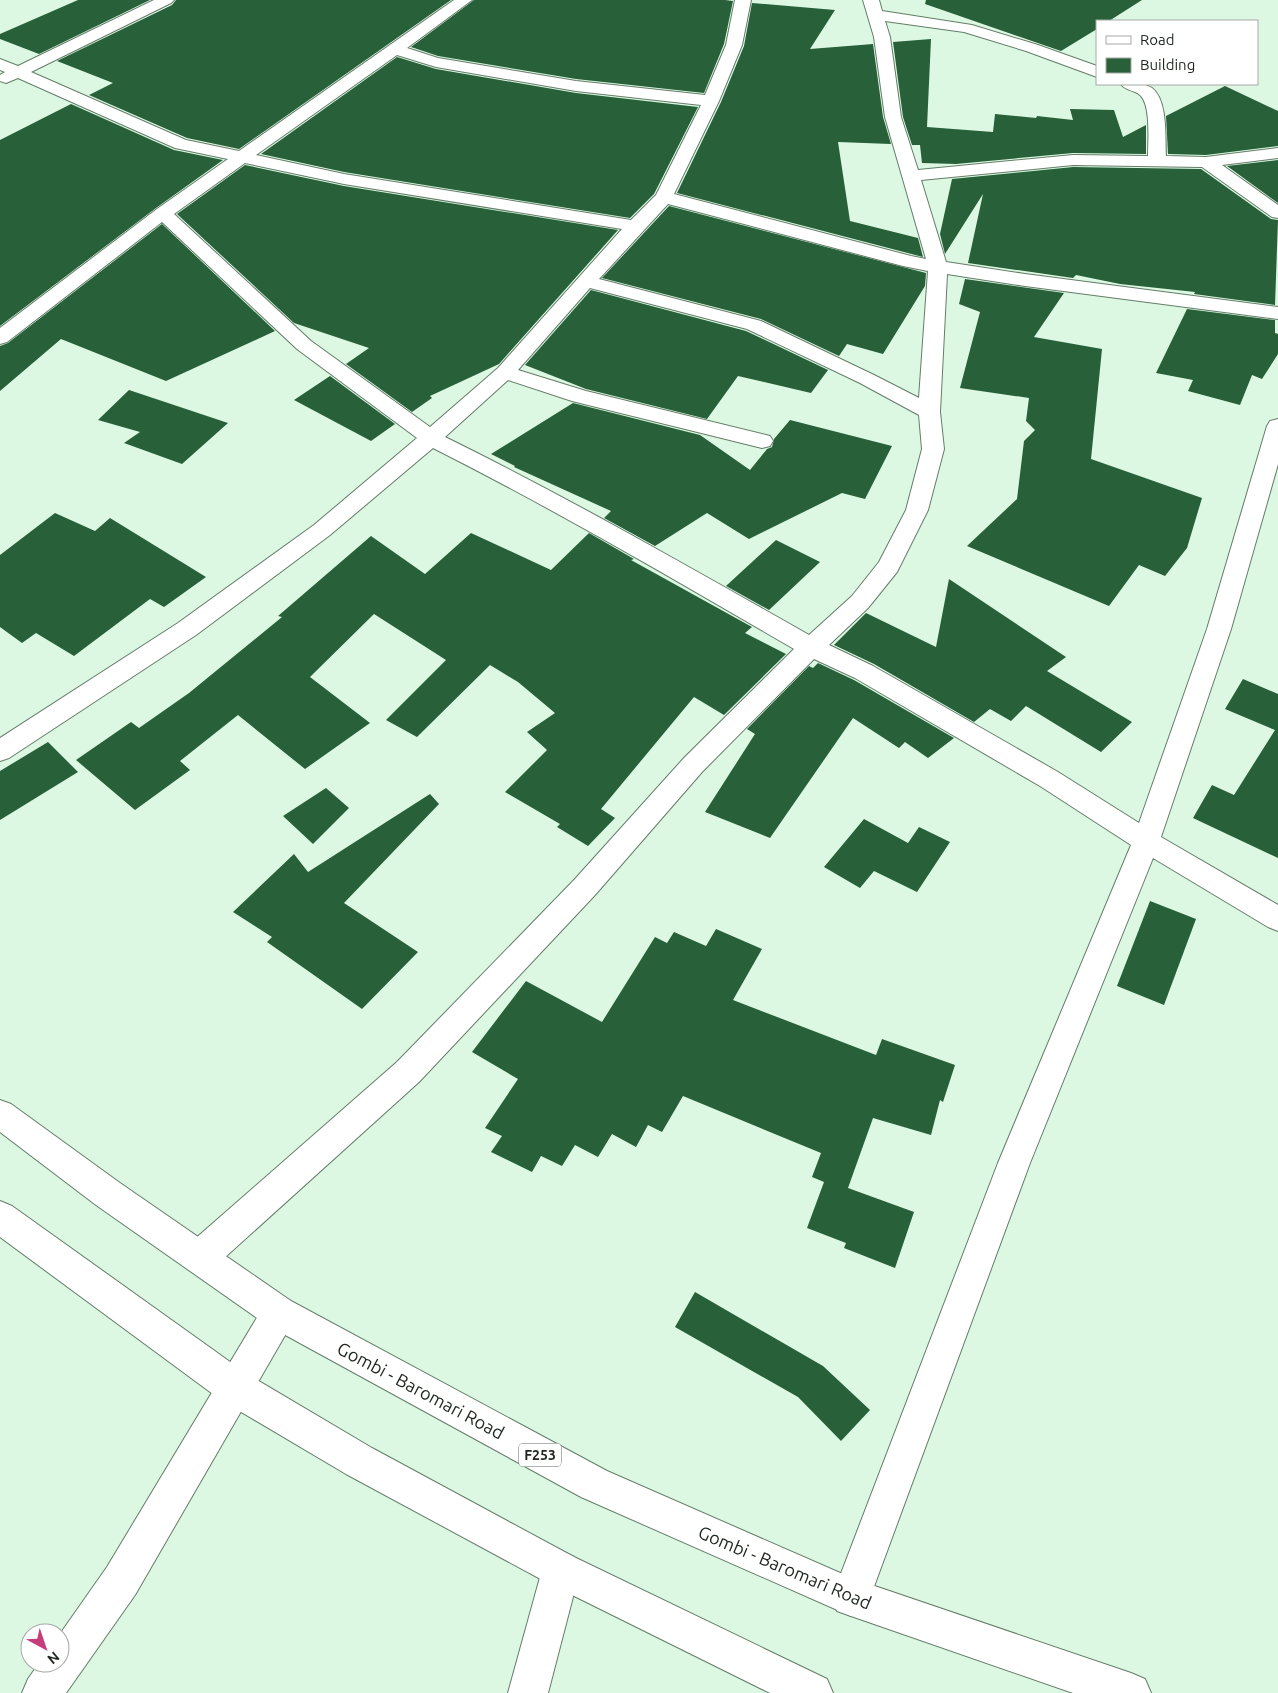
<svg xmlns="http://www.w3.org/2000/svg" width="1278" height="1693" font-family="Ubuntu,sans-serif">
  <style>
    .building { fill: #276039 }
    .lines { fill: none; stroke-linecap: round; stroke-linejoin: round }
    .minor-casing { stroke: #647d69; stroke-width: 2 }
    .major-casing { stroke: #647d69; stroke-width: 2 }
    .minor { fill: #fff; fill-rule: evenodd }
    .major { fill: #fff; fill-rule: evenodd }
    .labels { text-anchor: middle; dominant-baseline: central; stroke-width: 5; stroke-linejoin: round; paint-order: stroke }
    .shield { fill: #fff; stroke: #616862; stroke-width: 1 }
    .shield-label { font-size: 14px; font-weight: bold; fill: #1d271f }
    .near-street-label { font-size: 18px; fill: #1d271f; stroke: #fff }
  </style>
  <rect width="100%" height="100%" fill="#dcf8e2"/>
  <g class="building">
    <polygon points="78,0 150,0 39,54 0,39 0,34"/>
    <polygon points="176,0 451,0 239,149 187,138 89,95 113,83 57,61 172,5"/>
    <polygon points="474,0 725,0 733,1 724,44 704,93 576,79 438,56 411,47"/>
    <polygon points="926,0 1142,0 1109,21 1097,21 1097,29 1061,51 925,4"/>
    <polygon points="752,3 835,10 810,49 873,44 883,117 891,144 838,142 850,221 918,238 923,257 677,193 721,102 744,46"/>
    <polygon points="931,39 927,127 993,132 995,114 1036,118 1037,116 1073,120 1070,109 1114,110 1123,137 1146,125 1146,154 1073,153 956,164 922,163 920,145 912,145 903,117 893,42"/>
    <polygon points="397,57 436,69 576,93 698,107 654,194 630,218 344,172 261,154"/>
    <polygon points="1225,86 1278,111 1278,146 1206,155 1168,154 1166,116"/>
    <polygon points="71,104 174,150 223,160 156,208 0,326 0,140"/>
    <polygon points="1278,160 1278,203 1227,166"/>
    <polygon points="245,165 344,186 618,230 499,364 430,396 432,398 412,412 346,364 369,348 294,323 177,214"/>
    <polygon points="1073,167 1201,169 1271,219 1278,220 1275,305 1194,294 1195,292 1120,284 1076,275 1073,278 968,263 983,194 945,254 940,234 952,179"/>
    <polygon points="669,206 926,273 925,286 883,354 847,344 839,356 761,319 602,278"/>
    <polygon points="162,224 275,331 166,381 61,339 0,391 0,346 8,343"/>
    <polygon points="965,279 1064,293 1034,337 1102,349 1091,459 1202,498 1187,548 1165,576 1139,565 1109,606 967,546 1017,499 1024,441 1035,430 1026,421 1029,398 960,388 980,312 959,304"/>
    <polygon points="591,290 746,331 828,370 811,393 738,376 707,419 586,389 525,365"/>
    <polygon points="1187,309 1275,320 1275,333 1278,334 1278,354 1262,379 1252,375 1240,405 1188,391 1193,380 1156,373"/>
    <polygon points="330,376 395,424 371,441 294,400"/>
    <polygon points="129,390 228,423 182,464 124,443 140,432 98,420"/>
    <polygon points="573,403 700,435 750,470 767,449 772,447 774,439 790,420 892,446 865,499 842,493 749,539 707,513 655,546 604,518 611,511 514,467 515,466 491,454"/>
    <polygon points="55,513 95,531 110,518 206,577 164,607 150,599 74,656 36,633 22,643 0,627 0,555"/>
    <polygon points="471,533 551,570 589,533 634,559 631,560 752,627 745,633 786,654 724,715 694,697 601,809 615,818 588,846 557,827 560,824 505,792 547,750 527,732 555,713 518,682 490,665 417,737 386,720 446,660 374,614 310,677 370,723 305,769 238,715 180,761 190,770 135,810 76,760 131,722 139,728 189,693 282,617 278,616 371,536 425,574"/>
    <polygon points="776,540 820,562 769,610 726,586"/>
    <polygon points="949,579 1066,657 1047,671 1132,722 1101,752 1026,706 1011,721 990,709 974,722 874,664 834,645 866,613 936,647"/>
    <polygon points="818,663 854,680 954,738 928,758 905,742 899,748 853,718 770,838 705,812 755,734 747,729 809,666 813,668"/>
    <polygon points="1243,679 1278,694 1278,858 1193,818 1212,785 1234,795 1275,730 1225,709"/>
    <polygon points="48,742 78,772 0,820 0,771"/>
    <polygon points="326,788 349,808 313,844 283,816"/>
    <polygon points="430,794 439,804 344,903 418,952 362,1009 267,942 272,937 233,912 294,854 308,872"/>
    <polygon points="864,819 908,843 919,827 950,842 917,892 874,871 860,888 824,867"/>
    <polygon points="1150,901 1196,919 1164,1005 1117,986"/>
    <polygon points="716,929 762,949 733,1000 876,1055 882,1039 955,1065 943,1102 940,1100 931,1135 873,1118 848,1188 914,1212 895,1268 844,1248 846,1243 807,1228 824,1182 812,1177 821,1153 683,1096 662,1132 648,1125 636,1147 612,1134 598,1157 575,1145 562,1166 541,1156 532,1172 491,1152 502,1136 485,1128 518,1079 472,1052 526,981 602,1022 655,937 667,943 674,932 706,946"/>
    <polygon points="695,1292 823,1366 870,1410 841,1441 798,1397 675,1327"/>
  </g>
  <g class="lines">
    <g class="minor-casing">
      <g id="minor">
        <path d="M 154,0 L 174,0 L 171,3 L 31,72 L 186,140 L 239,151 L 454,0 L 472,0 L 407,48 L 438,58 L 576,81 L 705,95 L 726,45 L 735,0 L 751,0 L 742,45 L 719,101 L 674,194 L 911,256 L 926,259 L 885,117 L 874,37 L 863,0 L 879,0 L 882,11 L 972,25 L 1038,45 L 1097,66 L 1097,77 L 1026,51 L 964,32 L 885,21 L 890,37 L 901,117 L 918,170 L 1073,155 L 1148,156 C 1148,141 1151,107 1141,96 C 1136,90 1125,91 1121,84 C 1131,84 1143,82 1152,88 C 1168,100 1165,138 1166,156 L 1206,157 L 1278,148 L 1278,158 L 1222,165 L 1278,205 L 1278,218 L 1272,217 L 1202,167 L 1073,165 L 921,180 L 946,262 L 1025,274 L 1278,307 L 1278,319 L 1025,286 L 947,274 L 940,412 L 944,449 L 928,510 L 897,572 L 868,608 L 829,645 L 873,666 L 1058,772 L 1139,823 L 1207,629 L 1267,426 L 1270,421 L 1278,419 L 1278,464 L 1231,629 L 1161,837 L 1278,905 L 1278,931 L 1268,927 L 1153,858 L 1030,1163 L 865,1611 L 851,1616 L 837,1611 L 832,1597 L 998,1163 L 1131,845 L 1040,786 L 855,678 L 814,659 L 702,772 L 595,895 L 419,1082 L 212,1269 L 200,1273 L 188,1269 L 183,1257 L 188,1245 L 397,1062 L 575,879 L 684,758 L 794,649 C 675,580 556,510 433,448 L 330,535 L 196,635 L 9,758 L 0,761 L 0,738 L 178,623 L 314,525 L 417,438 L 297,349 L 162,222 L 7,342 L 0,344 L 0,328 L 157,209 L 228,159 L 175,148 L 18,78 L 6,83 L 0,81 L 0,75 L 5,72 L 0,70 L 0,59 L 18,66 ZM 397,55 L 436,67 L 576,91 L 701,105 L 656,195 L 631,220 L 344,174 L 256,155 ZM 245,163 L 344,184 L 622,229 L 498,368 L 430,427 L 311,341 L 174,214 ZM 668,204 L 903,266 L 928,271 L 919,398 L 874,375 L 761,321 L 599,279 ZM 590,288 L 747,329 L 860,383 L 919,415 L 922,449 L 906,510 L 879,562 L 852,596 L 809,635 C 689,567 569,498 445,437 L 508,380 L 572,401 L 762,448 L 770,446 L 773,441 L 770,436 L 586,391 L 518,370 Z"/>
        <polygon points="279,1296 291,1301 296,1313 291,1325 135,1595 66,1693 22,1693 28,1679 39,1663 60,1663 60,1634 107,1567 267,1301"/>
        <polygon points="561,1551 574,1557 580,1570 548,1693 508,1693 542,1570 548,1557"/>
      </g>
    </g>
    <g class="major-casing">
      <g id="major">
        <polygon points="0,1100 11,1104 120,1183 291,1301 607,1471 854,1579 1131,1673 1145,1679 1151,1693 1073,1693 851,1616 581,1497 267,1325 96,1205 0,1132"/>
        <polygon points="0,1201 12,1206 247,1374 372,1448 574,1557 827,1679 833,1693 770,1693 548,1583 346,1474 221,1400 0,1237"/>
      </g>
    </g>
    <use href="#minor" class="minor"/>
    <use href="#major" class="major"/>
  </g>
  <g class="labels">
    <rect class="shield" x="519" y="1443.5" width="42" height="23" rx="4"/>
    <g class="shield-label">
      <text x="540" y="1455">F253</text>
    </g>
    <g class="near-street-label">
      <text transform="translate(421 1390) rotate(28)">Gombi - Baromari Road</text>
      <text transform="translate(785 1567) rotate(23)">Gombi - Baromari Road</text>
    </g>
  </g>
  <rect x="1096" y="20" width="162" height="65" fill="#ffffff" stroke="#a5a9a5"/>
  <rect x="1106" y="36" width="25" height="8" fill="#ffffff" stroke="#a5a9a5"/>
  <text x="1140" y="45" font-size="15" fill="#1d271f">Road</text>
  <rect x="1106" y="58" width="25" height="15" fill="#276039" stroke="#a5a9a5"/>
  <text x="1140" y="70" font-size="15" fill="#1d271f">Building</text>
  <g transform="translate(45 1648) rotate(140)"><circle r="24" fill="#ffffff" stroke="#a5a9a5"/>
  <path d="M0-4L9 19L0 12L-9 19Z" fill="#c53e7c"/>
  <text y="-8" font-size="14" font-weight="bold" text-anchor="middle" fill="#1d271f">N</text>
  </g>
</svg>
